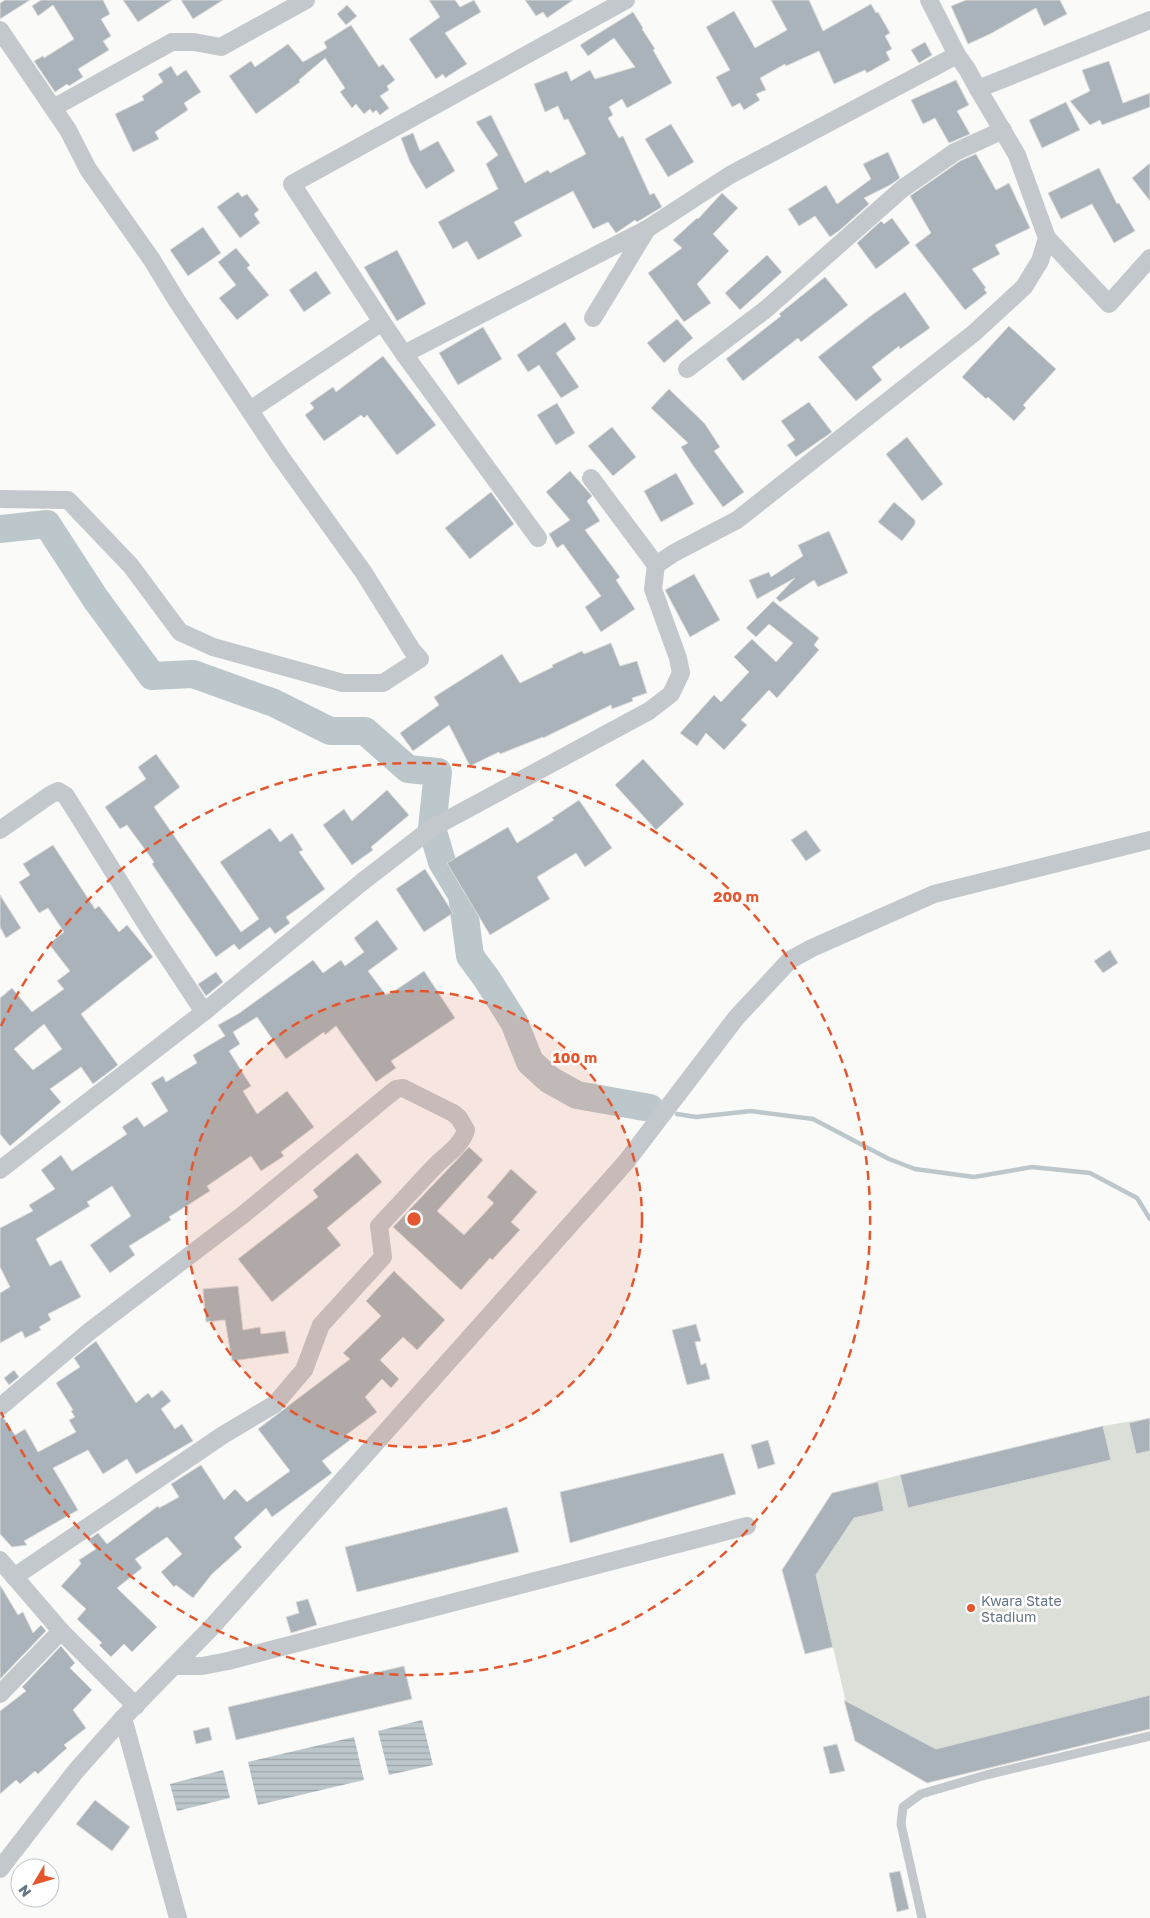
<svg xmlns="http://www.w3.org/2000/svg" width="1150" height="1918" font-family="'Golos Text',sans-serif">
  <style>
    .garden { fill: #dadfd7 }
    .water { fill: url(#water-rules) }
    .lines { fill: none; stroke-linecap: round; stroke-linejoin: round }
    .stream { stroke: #bbc7cb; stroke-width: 4.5 }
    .river { stroke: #bbc7cb; stroke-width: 28 }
    .building { fill: #aab3b9; stroke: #dcdcda; fill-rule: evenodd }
    .service { stroke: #c3c8cc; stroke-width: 9 }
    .minor { stroke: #c3c8cc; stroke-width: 18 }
    .ring { fill: none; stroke: #e4572e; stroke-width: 2.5; stroke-dasharray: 9 6 }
    .poi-dot { fill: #e4572e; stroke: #fff; stroke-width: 2 }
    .labels { text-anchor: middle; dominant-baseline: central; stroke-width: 5; stroke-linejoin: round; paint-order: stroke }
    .poi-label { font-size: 14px; fill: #657683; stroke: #fff; text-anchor: start }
    .centre { fill: #e4572e; stroke: #fff; stroke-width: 2.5 }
    .ring-label { font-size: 15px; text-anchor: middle; font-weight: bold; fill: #e4572e; stroke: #fff; stroke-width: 5; stroke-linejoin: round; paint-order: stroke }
  </style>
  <defs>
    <pattern id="water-rules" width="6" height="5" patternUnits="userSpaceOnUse" patternTransform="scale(1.25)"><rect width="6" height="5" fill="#bbc7cb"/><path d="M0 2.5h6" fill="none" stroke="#9ca6aa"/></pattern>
  </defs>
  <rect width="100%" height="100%" fill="#fafaf8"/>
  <polygon class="garden" points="1150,1418 1150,1729 927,1783 855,1741 833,1647 805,1654 782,1570 832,1493 900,1475 1103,1426"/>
  <g class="water">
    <polygon points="422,1720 433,1765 389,1775 378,1731"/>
    <polygon points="354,1737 364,1780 258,1805 248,1762"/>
    <polygon points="223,1770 230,1798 177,1811 170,1784"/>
  </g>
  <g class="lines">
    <polyline class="stream" points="677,1114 696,1117 751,1111 813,1119 889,1159 915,1169 974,1177 1032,1167 1090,1173 1137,1198 1150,1219"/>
    <polyline class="river" points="0,529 47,524 95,598 152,676 193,674 274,703 330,731 365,731 408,769 438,772 432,828 442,862 462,895 470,956 487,979 514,1022 530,1062 550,1080 577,1095 650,1108"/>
  </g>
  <g class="building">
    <polygon points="5,0 30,0 0,19 0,3"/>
    <polygon points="41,0 103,0 110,14 101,19 111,36 103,41 109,50 78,69 83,77 69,86 67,84 55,92 34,61 43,56 44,58 74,39 53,5 38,16 32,6"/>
    <polygon points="123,0 172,0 138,22"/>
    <polygon points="181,0 223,0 193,19"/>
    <polygon points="429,0 455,0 460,7 474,0 481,12 445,33 467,64 445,78 443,74 436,79 409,39 440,17"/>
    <polygon points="525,0 573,0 547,18 543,12 536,16"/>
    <polygon points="771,0 809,0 823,31 871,4 876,13 878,12 890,33 885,36 892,49 886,52 890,60 867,73 865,70 834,84 819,51 786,66 785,64 760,78 766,90 756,94 760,100 744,110 740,103 732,107 716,77 730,70 706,27 734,11 755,48 787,30"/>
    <polygon points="966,0 1060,0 1067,14 1044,26 1036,8 990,34 968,44 951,6"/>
    <polygon points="347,5 357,16 346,25 337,14"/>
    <polygon points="633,12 643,28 642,29 655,49 653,50 672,83 627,108 622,99 609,107 613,115 608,118 619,138 623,136 650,195 654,193 662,207 637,222 635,220 616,233 608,222 593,229 573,191 514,222 522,236 478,260 467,241 453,249 438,222 498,189 486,164 498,155 476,122 491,115 525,183 548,170 550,173 586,154 568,119 564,120 558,106 545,112 534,84 567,71 571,81 590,70 595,79 635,67 614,38 588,56 580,45"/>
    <polygon points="351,25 379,67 383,64 395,80 387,86 389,90 380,96 389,108 380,115 376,110 373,113 370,109 364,114 356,104 352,108 340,92 345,88 325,58 299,80 300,82 256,114 229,76 251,61 255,67 288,44 303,62 327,48 324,42"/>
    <polygon points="925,42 932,55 919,63 911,50"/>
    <polygon points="1109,61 1123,103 1150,93 1150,107 1102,125 1100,120 1090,125 1070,101 1090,91 1082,70"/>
    <polygon points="171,66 177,76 186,70 201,92 184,103 188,110 155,132 159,139 133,152 115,114 144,100 142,96 163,82 158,74"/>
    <polygon points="956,80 969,105 957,111 970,134 949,143 935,118 923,124 911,100"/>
    <polygon points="1066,102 1080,130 1042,148 1029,120"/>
    <polygon points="671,124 694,162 668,177 645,139"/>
    <polygon points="413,133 420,151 438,141 455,171 426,189 410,162 401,138"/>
    <polygon points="888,152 900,178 890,185 864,198 869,204 840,230 830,237 815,216 799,226 788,209 826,185 837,204 871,179 863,164"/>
    <polygon points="976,154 996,190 1009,183 1030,228 995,245 1000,254 972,269 986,288 984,289 987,293 965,310 915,245 931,233 910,196 960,161"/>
    <polygon points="1150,163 1150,201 1132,178"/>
    <polygon points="1099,168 1117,204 1119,203 1135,231 1114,243 1092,204 1061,219 1048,193"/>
    <polygon points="238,192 242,197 247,194 259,210 254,214 260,223 240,238 217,207"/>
    <polygon points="722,193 738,208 713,234 729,251 697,284 711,303 684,322 648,273 682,248 673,240 697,218 698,219"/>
    <polygon points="892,218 910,243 876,269 857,243 881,221 884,224"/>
    <polygon points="203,227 221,253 188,276 170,250"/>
    <polygon points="236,248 250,265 247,268 269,295 237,320 219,298 236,285 218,262"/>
    <polygon points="397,250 426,304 397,321 364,267"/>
    <polygon points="767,255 782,272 740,310 725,293"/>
    <polygon points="316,271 331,293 304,312 289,290"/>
    <polygon points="825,277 848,305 801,342 798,338 743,381 726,359 781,316 779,314"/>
    <polygon points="905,292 930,328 900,349 899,346 872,367 882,380 856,401 818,357 872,315"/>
    <polygon points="677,319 693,338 664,363 647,343"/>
    <polygon points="565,322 576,339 556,353 579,387 561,398 539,365 528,372 517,355"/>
    <polygon points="1009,326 1056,369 1023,405 1026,408 1014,421 988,397 986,399 962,377"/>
    <polygon points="483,327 502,359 458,385 439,353"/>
    <polygon points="383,356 436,425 397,455 367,415 364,418 361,415 324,441 305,415 314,408 310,403 333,387 336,392"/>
    <polygon points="669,389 705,424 720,447 714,451 744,492 723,507 692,464 681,447 688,443 651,408"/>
    <polygon points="809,402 832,432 796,457 787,445 795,440 781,421"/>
    <polygon points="557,403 575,433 556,445 537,415"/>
    <polygon points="612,427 636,457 613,476 588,446"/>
    <polygon points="907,437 943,484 922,501 886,454"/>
    <polygon points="570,471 592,496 587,501 600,521 585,530 620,577 616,580 635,609 601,632 585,607 601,596 563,544 557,548 549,534 570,520 546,492"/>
    <polygon points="676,473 694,504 661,522 644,491"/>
    <polygon points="491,492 514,524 470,559 445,528"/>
    <polygon points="894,502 915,520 915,524 902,541 878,522"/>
    <polygon points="829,531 848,573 818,587 814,580 780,602 776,598 795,578 757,599 749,580 769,572 771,577 803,556 798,545"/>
    <polygon points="694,574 720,620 690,637 665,590"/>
    <polygon points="773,601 819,638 814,645 819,650 777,698 769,690 741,720 747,725 724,750 706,733 697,746 680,733 714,695 721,702 749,672 734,657 752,639 776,662 793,643 769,624 756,637 746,628"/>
    <polygon points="611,643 620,666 637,661 647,693 632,698 633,701 612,709 611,705 543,738 543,737 500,754 499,752 470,766 449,725 413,751 400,733 439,705 434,697 502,654 520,683 553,667 552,665 582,651 584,654"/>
    <polygon points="156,754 180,787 154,807 241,932 259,919 220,862 270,828 280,842 292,833 303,850 299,852 325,889 286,917 290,923 275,934 270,927 239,950 234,944 216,957 180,905 152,864 154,862 127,825 120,829 105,807 146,779 138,767"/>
    <polygon points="643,759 684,804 656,830 615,785"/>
    <polygon points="387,790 409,815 371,847 373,850 352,865 323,825 344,809 352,821"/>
    <polygon points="579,800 612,848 585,867 576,853 537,877 550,899 490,935 447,863 508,827 517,843 554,820 552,818"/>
    <polygon points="806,830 821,851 806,861 791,840"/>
    <path d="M 53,845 L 95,909 L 99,906 L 119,932 L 127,925 L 153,957 L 81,1014 L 118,1065 L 93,1084 L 81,1067 L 50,1089 L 61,1102 L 10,1146 L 0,1134 L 0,998 L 12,988 L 32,1012 L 64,989 L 57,981 L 70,971 L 49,944 L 64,932 L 48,908 L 39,913 L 19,882 L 30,875 L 23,864 ZM 44,1024 L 62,1049 L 33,1070 L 14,1049 Z"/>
    <polygon points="425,869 453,913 424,932 396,889"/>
    <polygon points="0,895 21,928 6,938 0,927"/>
    <polygon points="377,920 398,949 368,971 386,995 389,993 390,994 424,971 455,1018 391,1061 396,1068 376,1082 336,1026 325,1035 324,1032 286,1059 257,1017 233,1032 240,1044 229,1051 251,1086 243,1091 257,1114 287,1091 314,1127 281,1152 284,1156 261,1171 251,1156 207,1186 210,1191 169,1217 171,1220 129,1246 135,1255 110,1273 90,1245 131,1216 112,1186 87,1202 90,1206 36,1239 50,1266 61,1260 81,1297 48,1314 51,1320 39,1327 41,1330 25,1338 22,1331 0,1343 0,1293 10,1287 0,1267 0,1228 33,1211 29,1205 55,1189 41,1170 61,1155 72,1171 127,1134 122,1127 137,1117 144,1127 168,1111 151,1083 163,1076 166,1082 197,1063 193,1055 225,1036 218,1025 238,1014 313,960 323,973 341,960 345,966 364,952 354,938"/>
    <polygon points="1110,950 1118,963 1103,973 1094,961"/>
    <polygon points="216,972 223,982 206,996 198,984"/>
    <polygon points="469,1147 483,1160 437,1211 464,1235 494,1203 487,1197 511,1169 537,1192 511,1222 520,1230 492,1260 490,1258 461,1290 393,1227"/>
    <polygon points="357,1153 382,1182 327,1228 341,1245 272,1302 238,1259 318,1197 313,1190"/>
    <polygon points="394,1271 445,1320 417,1350 403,1337 380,1360 399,1379 391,1388 382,1379 365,1397 377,1412 346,1435 350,1440 322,1461 332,1473 272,1517 266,1508 234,1538 242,1547 212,1574 193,1598 176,1585 174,1587 161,1572 182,1554 167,1537 135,1559 142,1568 117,1588 157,1627 132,1652 124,1644 111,1657 99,1645 102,1643 77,1619 86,1609 61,1586 81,1564 79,1560 96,1549 88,1540 98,1533 107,1544 158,1506 159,1508 179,1497 171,1484 201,1465 224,1500 235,1489 247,1502 290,1471 258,1429 350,1359 343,1353 381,1316 366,1301"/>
    <polygon points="238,1286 243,1330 260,1327 261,1334 285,1331 289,1353 232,1361 225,1320 206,1322 203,1289"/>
    <polygon points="696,1324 701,1341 695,1342 701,1365 706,1363 710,1379 687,1385 672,1330"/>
    <polygon points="96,1341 136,1403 148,1393 152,1398 162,1390 171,1401 161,1409 175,1429 182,1424 193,1441 136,1474 127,1459 103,1474 88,1450 53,1468 78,1510 24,1541 27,1545 12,1547 0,1534 0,1417 3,1417 15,1435 25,1429 38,1452 76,1432 69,1420 75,1417 71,1411 73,1410 56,1383 80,1367 74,1358"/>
    <polygon points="14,1370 19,1377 9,1385 4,1378"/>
    <polygon points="1150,1418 1150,1451 1136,1454 1129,1423"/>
    <polygon points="1103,1426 1111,1460 908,1508 900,1475"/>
    <polygon points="768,1440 775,1464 758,1469 751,1445"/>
    <polygon points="723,1453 736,1494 570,1543 560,1492"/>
    <polygon points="878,1482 884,1511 854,1518 816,1575 833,1647 805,1654 782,1570 832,1493"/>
    <polygon points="507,1507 519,1552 357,1592 345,1547"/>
    <polygon points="0,1585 18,1615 23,1612 33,1633 41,1625 46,1631 0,1679"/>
    <polygon points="308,1599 317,1625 291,1633 286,1617 299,1613 296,1602"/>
    <polygon points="61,1646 75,1663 70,1668 92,1690 73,1710 86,1728 64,1745 67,1748 38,1774 35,1771 20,1784 16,1780 0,1794 0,1711 26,1691 22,1687"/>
    <polygon points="404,1666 412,1699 236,1740 228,1707"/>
    <polygon points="1150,1695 1150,1729 927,1783 855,1741 844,1700 936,1749"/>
    <polygon points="209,1727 212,1740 196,1744 193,1731"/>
    <polygon points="837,1744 845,1771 830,1774 823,1747"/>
    <polygon points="95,1800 130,1827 112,1851 76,1824"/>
    <polygon points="900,1871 909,1909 897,1912 889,1873"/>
  </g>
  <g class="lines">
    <polyline class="service" points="922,1918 901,1824 903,1807 921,1794 986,1775 1150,1736"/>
    <g class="minor">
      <polyline points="929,0 957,55 967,69 978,89 1150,20"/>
      <polyline points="0,30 68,130 88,169 152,260 177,301 280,456 364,573 412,650 420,659 383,683 343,683 213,647 180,632 131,566 68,500 0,499"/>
      <polyline points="53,108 172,42 194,42 221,47 306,0"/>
      <polyline points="1047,238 1109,304 1150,258"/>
      <polyline points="593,318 647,229 730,175 957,55"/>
      <polyline points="382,322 292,184 626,0"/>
      <polyline points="404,354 538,538"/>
      <polyline points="687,369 765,310 902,189 955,152 1003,130"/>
      <polyline points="250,410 382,322 404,354 647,229"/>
      <polyline points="591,478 656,565"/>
      <polyline points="0,830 50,795 58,791 66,796 151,932 204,1012"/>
      <polyline points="0,1170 204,1012 362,882 432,828 649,711 671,694 681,673 678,658 653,589 656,565 674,553 737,520 974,333 1024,287 1040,261 1047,238 1017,155 978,89"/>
      <path d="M 0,1407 L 90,1331 L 244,1214 L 396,1089 L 403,1088 L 453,1113 L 459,1118 L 466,1130 C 462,1145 447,1154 436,1165 C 417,1185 398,1206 379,1226 L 383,1257 L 321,1325 L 304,1370 L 275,1404 L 223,1435 L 14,1577"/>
      <polyline points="0,1560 61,1631 136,1706"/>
      <polyline points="174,1666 202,1666 228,1661 747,1526"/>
      <polyline points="0,1694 61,1631"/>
      <polyline points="123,1718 178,1918"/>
      <polyline points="0,1869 75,1772 123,1718 210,1629 626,1162 736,1018 790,960 812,948 934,894 1150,840"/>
    </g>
  </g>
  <circle cx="414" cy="1219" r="228" fill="#e4572e" fill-opacity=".12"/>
  <g class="ring">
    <circle cx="414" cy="1219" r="228"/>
    <path d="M1 1026A456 456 0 1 1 1 1412"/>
  </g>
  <circle class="poi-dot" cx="971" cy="1608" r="5"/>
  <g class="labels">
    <g class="poi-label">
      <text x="981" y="1600">Kwara State<tspan x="981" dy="16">Stadium</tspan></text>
    </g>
  </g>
  <circle cx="414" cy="1219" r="8" class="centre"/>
  <g class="ring-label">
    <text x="736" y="902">200 m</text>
    <text x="575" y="1063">100 m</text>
  </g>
  <g transform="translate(35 1883) rotate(232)"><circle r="24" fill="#ffffff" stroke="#c1c8cd"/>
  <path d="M0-4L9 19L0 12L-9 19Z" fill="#e4572e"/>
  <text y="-8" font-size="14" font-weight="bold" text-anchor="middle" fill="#657683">N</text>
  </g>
</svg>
